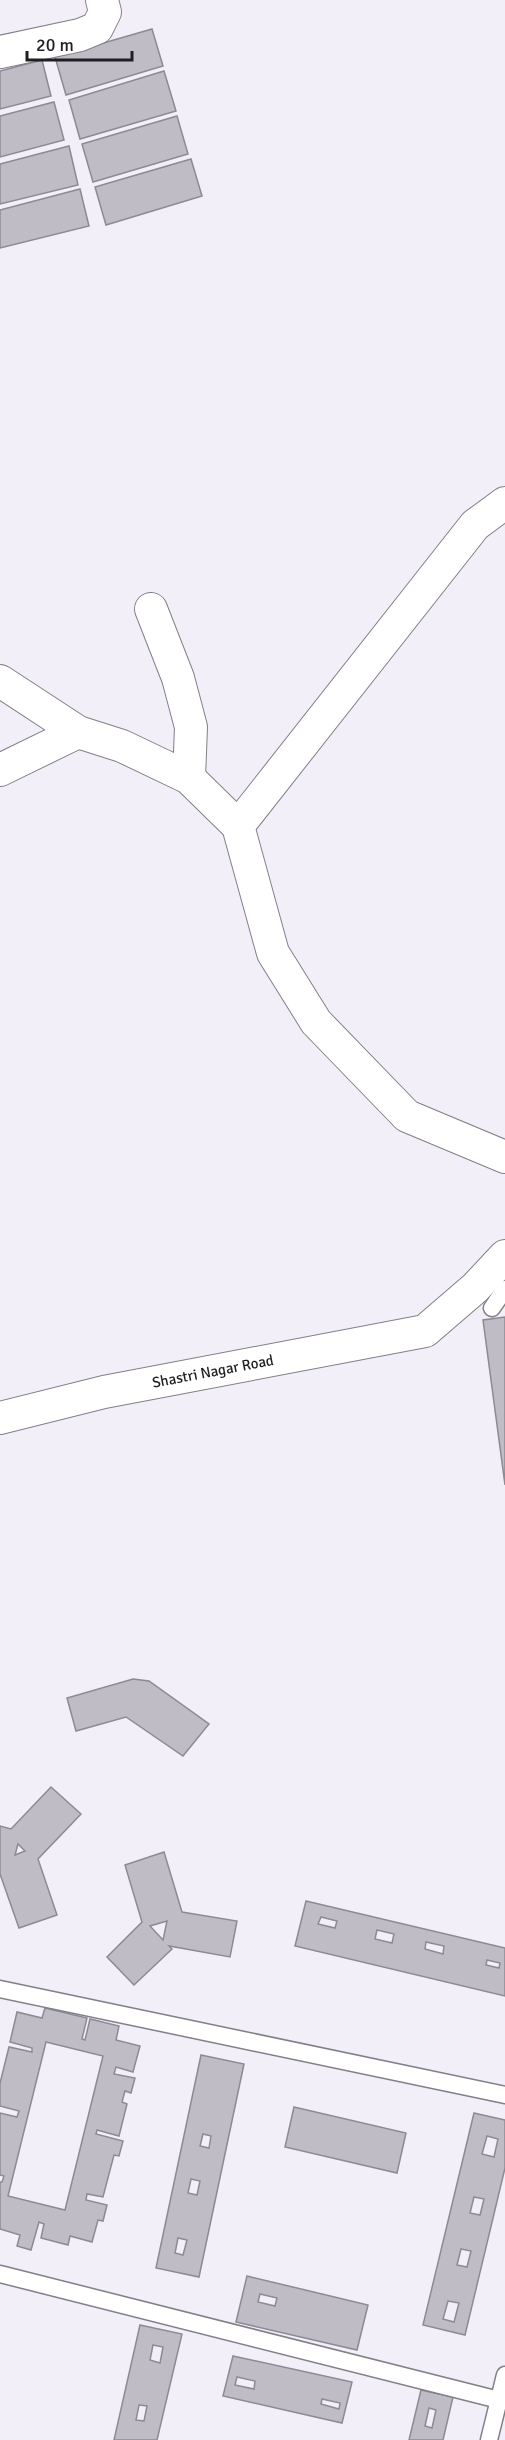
<svg xmlns="http://www.w3.org/2000/svg" width="505" height="2440" font-family="Signika,sans-serif">
  <style>
    .building { fill: #c0bcc6; stroke: #8d8a93; stroke-width: 1.5; fill-rule: evenodd }
    .lines { fill: none; stroke-linecap: round; stroke-linejoin: round }
    .service-casing { stroke: #827f88; stroke-width: 19 }
    .minor-casing { stroke: #827f88; stroke-width: 34 }
    .service { stroke: #fff; stroke-width: 16 }
    .minor { stroke: #fff; stroke-width: 32 }
    .labels { text-anchor: middle; dominant-baseline: central; stroke-width: 4.5; stroke-linejoin: round; paint-order: stroke }
    .street-label { font-size: 15px; fill: #201e22; stroke: #fff }
  </style>
  <rect width="100%" height="100%" fill="#f3eff9"/>
  <g class="building">
    <polygon points="152,29 163,66 66,95 55,57"/>
    <polygon points="42,60 51,96 0,109 0,71"/>
    <polygon points="164,71 176,111 80,139 69,100"/>
    <polygon points="54,102 64,140 0,157 0,116"/>
    <polygon points="177,116 188,154 93,182 82,144"/>
    <polygon points="69,146 78,185 0,204 0,164"/>
    <polygon points="191,159 202,196 106,225 95,187"/>
    <polygon points="80,189 89,226 0,248 0,210"/>
    <polygon points="505,1317 505,1485 483,1320"/>
    <polygon points="133,1679 149,1681 209,1724 183,1756 126,1717 76,1731 67,1698"/>
    <path d="M 51,1787 L 81,1814 L 38,1859 L 57,1915 L 19,1928 L 0,1874 L 0,1826 L 11,1829 ZM 18,1844 L 25,1851 L 15,1855 Z"/>
    <path d="M 164,1852 L 182,1912 L 237,1921 L 230,1957 L 169,1946 L 172,1949 L 134,1985 L 107,1957 L 142,1922 L 125,1865 ZM 167,1921 L 163,1940 L 150,1926 Z"/>
    <path d="M 306,1901 L 505,1948 L 505,1996 L 295,1946 ZM 321,1917 L 337,1921 L 335,1928 L 318,1924 ZM 377,1930 L 394,1934 L 392,1943 L 375,1939 ZM 426,1942 L 444,1946 L 443,1954 L 425,1949 ZM 487,1960 L 500,1963 L 499,1968 L 486,1965 Z"/>
    <path d="M 45,2008 L 87,2018 L 82,2039 L 85,2040 L 90,2019 L 119,2026 L 116,2040 L 140,2046 L 133,2072 L 116,2067 L 114,2074 L 135,2078 L 131,2093 L 125,2091 L 122,2102 L 127,2104 L 119,2136 L 97,2130 L 96,2134 L 123,2141 L 119,2156 L 114,2155 L 103,2197 L 87,2194 L 86,2200 L 107,2205 L 103,2221 L 98,2220 L 92,2242 L 70,2236 L 68,2245 L 41,2238 L 44,2224 L 39,2222 L 31,2250 L 17,2246 L 20,2235 L 0,2229 L 0,2182 L 2,2182 L 4,2176 L 0,2175 L 0,2113 L 17,2117 L 19,2111 L 0,2106 L 0,2083 L 9,2047 L 32,2052 L 32,2048 L 10,2042 L 17,2012 L 42,2018 ZM 46,2042 L 103,2056 L 65,2210 L 8,2196 Z"/>
    <path d="M 201,2055 L 244,2064 L 199,2277 L 156,2268 ZM 203,2134 L 211,2136 L 209,2148 L 200,2146 ZM 191,2179 L 200,2181 L 197,2195 L 188,2193 ZM 178,2238 L 187,2240 L 183,2255 L 175,2253 Z"/>
    <polygon points="294,2107 406,2133 397,2173 285,2147"/>
    <path d="M 474,2113 L 505,2120 L 505,2168 L 465,2335 L 423,2325 ZM 487,2136 L 498,2139 L 494,2157 L 482,2154 ZM 474,2197 L 484,2199 L 480,2215 L 470,2213 ZM 461,2249 L 471,2251 L 467,2267 L 457,2265 ZM 448,2301 L 459,2303 L 454,2322 L 443,2319 Z"/>
    <path d="M 247,2276 L 368,2305 L 357,2350 L 236,2322 ZM 260,2294 L 277,2298 L 275,2306 L 258,2302 Z"/>
    <path d="M 140,2325 L 182,2334 L 157,2440 L 114,2440 ZM 153,2345 L 163,2347 L 160,2363 L 150,2360 ZM 139,2405 L 147,2406 L 144,2421 L 136,2420 Z"/>
    <path d="M 233,2356 L 352,2382 L 342,2423 L 223,2396 ZM 237,2377 L 255,2381 L 254,2389 L 235,2385 ZM 322,2399 L 340,2403 L 339,2409 L 321,2404 Z"/>
    <path d="M 421,2390 L 453,2397 L 443,2440 L 409,2440 ZM 429,2408 L 436,2410 L 432,2428 L 425,2426 Z"/>
  </g>
  <g class="lines">
    <g class="service-casing">
      <g id="service">
        <polyline points="492,1308 505,1289"/>
        <polyline points="0,1989 505,2095"/>
        <polyline points="0,2274 499,2400"/>
        <polyline points="489,2440 505,2375"/>
      </g>
    </g>
    <g class="minor-casing">
      <g id="minor">
        <polyline points="0,52 80,35 97,28 105,12 102,0"/>
        <polyline points="151,609 178,678 191,727 189,778"/>
        <polyline points="0,681 78,732 122,746 189,778 238,826 273,953 316,1022 407,1116 505,1157"/>
        <polyline points="0,770 78,732"/>
        <polyline points="238,826 475,525 505,503"/>
        <path id="s1" d="M 0,1418 L 104,1392 L 425,1331 L 475,1288 L 505,1256"/>
      </g>
    </g>
    <use href="#service" class="service"/>
    <use href="#minor" class="minor"/>
  </g>
  <g class="labels">
    <g class="street-label">
      <text stroke="none"><textPath href="#s1" startOffset="218">Shastri Nagar Road</textPath></text>
    </g>
  </g>
  <path d="M27 51v9h105v-9" fill="none" stroke="#201e22" stroke-width="3"/>
  <text x="36" y="51" font-size="18" fill="#201e22" stroke="#ffffff" stroke-width="4.5" paint-order="stroke">20 m</text>
</svg>
